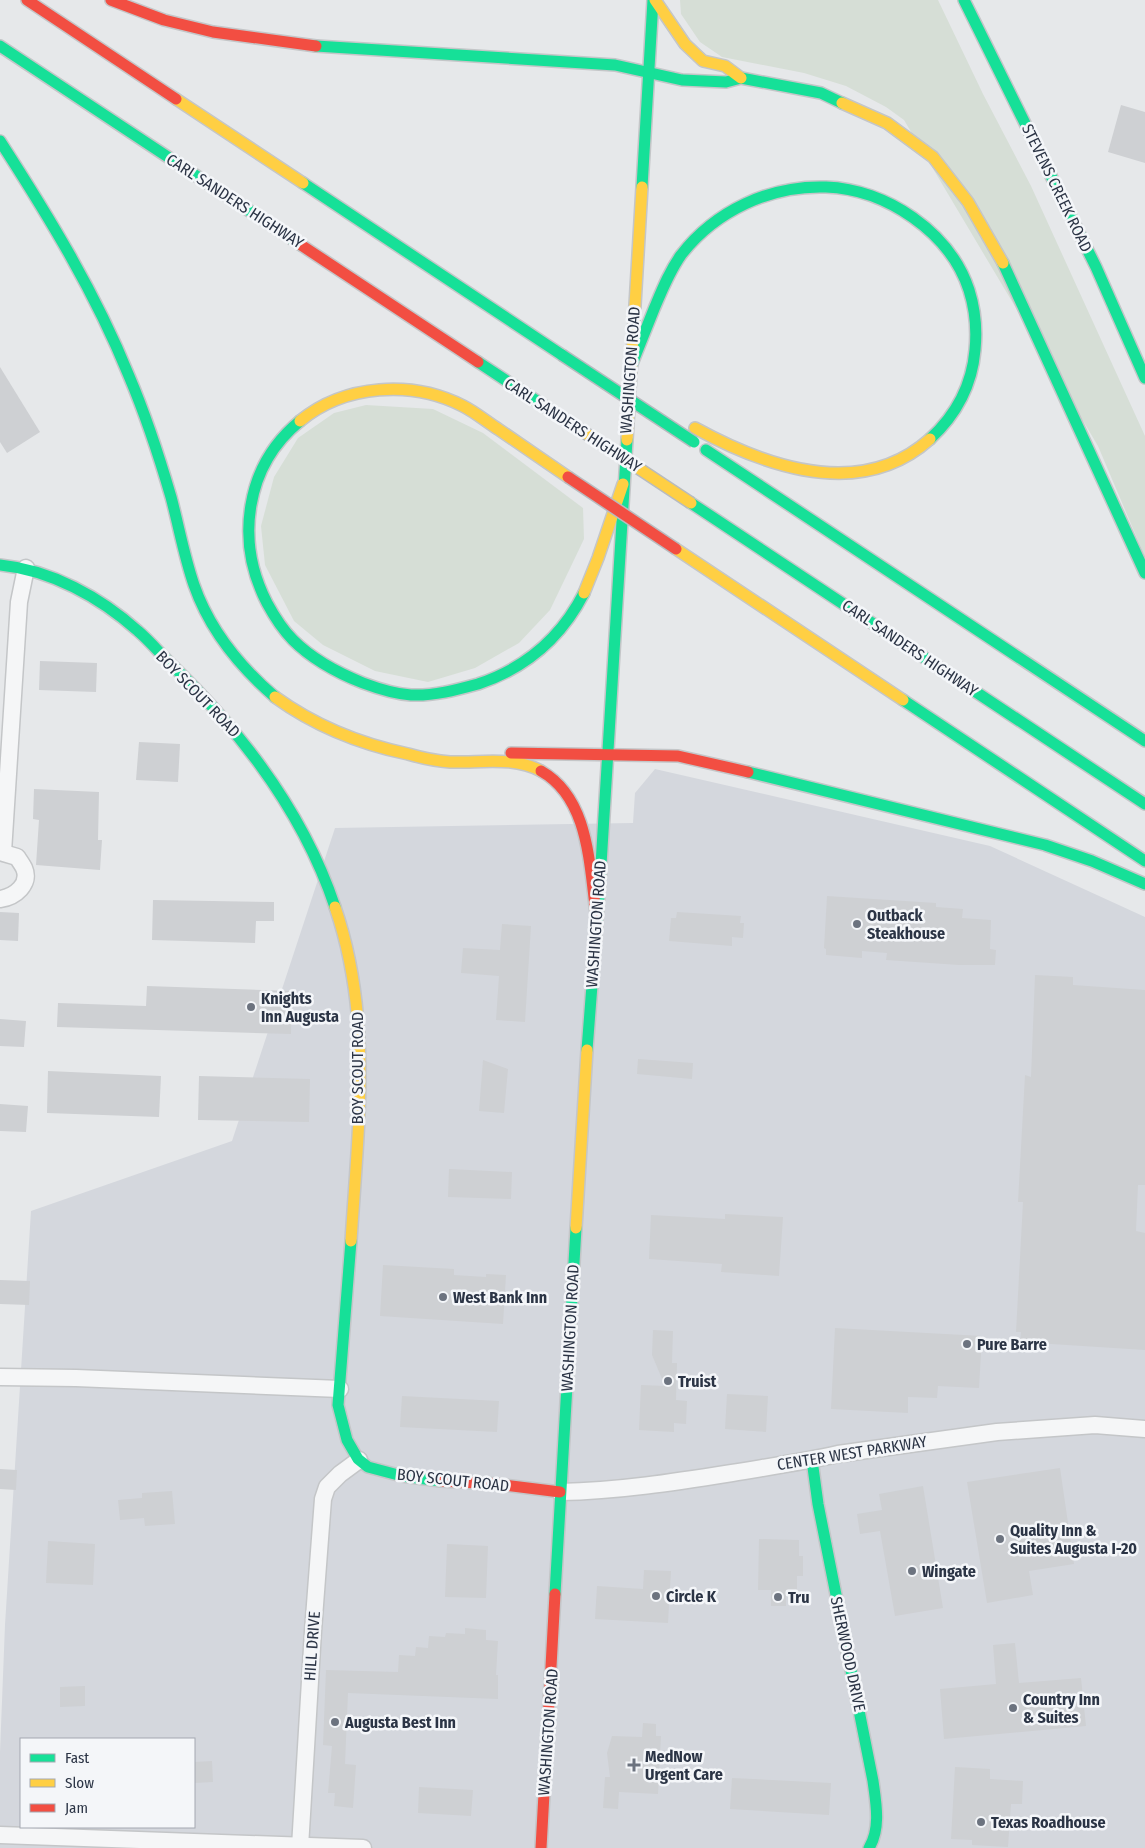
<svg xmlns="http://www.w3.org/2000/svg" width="1145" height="1848" font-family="'Fira Sans Condensed',sans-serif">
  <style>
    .built { fill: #d4d7dd; fill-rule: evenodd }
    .green { fill: #d6ded6 }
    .building { fill: #ced0d3 }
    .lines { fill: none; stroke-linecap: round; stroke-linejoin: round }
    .street-casing { stroke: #c4c6c8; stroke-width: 19 }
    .fast-casing { stroke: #c4c6c8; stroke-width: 14 }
    .slow-casing { stroke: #c4c6c8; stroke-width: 14 }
    .jam-casing { stroke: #c4c6c8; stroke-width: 14 }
    .street { stroke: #f5f6f7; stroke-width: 16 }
    .fast { stroke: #16e098; stroke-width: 11 }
    .slow { stroke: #ffcf43; stroke-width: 11 }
    .jam { stroke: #f24e42; stroke-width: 11 }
    .fast-bridge-casing { stroke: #b8bbbf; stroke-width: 14; stroke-linecap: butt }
    .slow-bridge-casing { stroke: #b8bbbf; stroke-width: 14; stroke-linecap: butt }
    .jam-bridge-casing { stroke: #b8bbbf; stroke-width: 14; stroke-linecap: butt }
    .fast-bridge { stroke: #16e098; stroke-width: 11 }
    .slow-bridge { stroke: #ffcf43; stroke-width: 11 }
    .jam-bridge { stroke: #f24e42; stroke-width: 11 }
    .poi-dot { fill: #6c737f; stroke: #f4f6f9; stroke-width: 2 }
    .labels { text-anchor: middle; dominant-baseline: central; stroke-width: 5; stroke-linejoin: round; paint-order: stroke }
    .street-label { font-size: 16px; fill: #2b3445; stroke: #f4f6f9 }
    .poi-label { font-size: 16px; font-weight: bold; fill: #2b3445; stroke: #f4f6f9; text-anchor: start }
  </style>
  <rect width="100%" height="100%" fill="#e6e8ea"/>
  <path class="built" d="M 655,769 L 990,846 L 1145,917 L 1145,1848 L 0,1848 L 0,1752 L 5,1625 L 31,1211 L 232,1141 L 335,828 L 633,823 L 635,793 ZM 21,1739 L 194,1739 L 194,1827 L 21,1827 Z"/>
  <g class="green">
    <polygon points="680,0 938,0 983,94 1031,186 1145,436 1145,557 1098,446 904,120 886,107 846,86 804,73 722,57 700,42 681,14"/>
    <polygon points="366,405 433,409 483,433 583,508 584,539 574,560 550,610 519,643 475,668 428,682 375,671 323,645 294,621 265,565 261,526 274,477 298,438 334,413"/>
  </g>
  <g class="building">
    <polygon points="1121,105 1145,112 1145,163 1108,152"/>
    <polygon points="0,367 40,432 7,453 0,442"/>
    <polygon points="40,661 97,663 96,692 39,690"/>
    <polygon points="139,742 180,744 178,782 136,780"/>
    <polygon points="34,789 99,792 98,840 102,840 100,870 36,865 39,820 33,819"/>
    <polygon points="827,896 936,903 936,907 963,909 962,918 991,920 990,949 996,950 995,965 959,965 886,960 887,953 862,951 862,958 826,955 826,949 824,948"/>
    <polygon points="153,900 274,902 274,921 256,921 255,943 152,940"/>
    <polygon points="0,912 19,913 18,941 0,940"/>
    <polygon points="677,912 741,916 740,923 744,923 743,938 732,937 732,946 669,941 671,918 676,918"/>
    <polygon points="502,924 531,926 525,1022 496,1020 499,976 461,973 463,948 500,950"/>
    <polygon points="1035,975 1073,977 1073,985 1145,990 1145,1185 1138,1185 1136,1231 1145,1233 1145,1350 1020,1342 1021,1332 1016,1332 1023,1202 1018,1202 1025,1075 1031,1077"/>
    <polygon points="147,986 292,991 291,1034 57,1027 58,1003 146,1006"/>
    <polygon points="0,1019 26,1021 24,1047 0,1046"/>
    <polygon points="638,1059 693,1063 692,1079 637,1074"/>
    <polygon points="483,1060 508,1069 504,1113 479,1111"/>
    <polygon points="48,1071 161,1076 159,1117 47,1113"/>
    <polygon points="199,1076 310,1079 309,1122 198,1120"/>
    <polygon points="0,1104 28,1106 26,1132 0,1131"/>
    <polygon points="449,1169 512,1172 511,1199 448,1197"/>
    <polygon points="725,1214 783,1217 779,1276 721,1272 722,1264 649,1259 651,1215 725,1219"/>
    <polygon points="383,1265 454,1269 454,1275 486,1277 486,1274 506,1275 503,1324 380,1316"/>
    <polygon points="0,1280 30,1281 29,1305 0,1304"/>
    <polygon points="835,1328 982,1336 979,1388 938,1386 937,1398 908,1397 908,1413 831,1409"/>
    <polygon points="653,1330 673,1331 672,1363 677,1363 676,1400 687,1401 686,1424 674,1423 674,1432 639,1430 641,1385 665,1386 652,1355"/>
    <polygon points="727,1394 768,1396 766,1432 725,1429"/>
    <polygon points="402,1396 499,1401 497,1432 400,1427"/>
    <polygon points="1060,1468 1074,1564 1029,1571 1033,1595 987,1603 967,1482"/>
    <polygon points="0,1469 17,1470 16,1490 0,1489"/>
    <polygon points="923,1486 943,1608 895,1616 880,1531 860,1534 857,1514 882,1510 879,1494"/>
    <polygon points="172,1491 175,1524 145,1526 144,1518 120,1520 118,1500 142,1498 142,1493"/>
    <polygon points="759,1539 799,1540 799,1556 803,1556 803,1576 797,1576 797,1592 786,1591 786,1606 771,1606 771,1590 758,1590"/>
    <polygon points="48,1541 95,1544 93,1585 46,1583"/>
    <polygon points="447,1544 488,1546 486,1598 445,1597"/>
    <polygon points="644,1570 671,1571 668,1623 595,1619 597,1586 643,1589"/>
    <polygon points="465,1628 486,1630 486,1640 498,1641 496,1675 498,1675 498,1699 348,1693 345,1764 356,1765 353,1808 334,1806 335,1793 328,1793 332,1746 323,1745 326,1670 398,1672 399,1655 415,1656 416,1647 428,1648 429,1636 445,1637 446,1633 465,1634"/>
    <polygon points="1015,1643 1019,1683 1081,1678 1086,1726 944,1739 940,1689 996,1684 993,1645"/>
    <polygon points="85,1686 85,1706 60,1707 60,1687"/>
    <polygon points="643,1723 656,1724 656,1736 661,1736 658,1794 619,1792 618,1809 603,1808 605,1777 610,1777 607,1753 612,1736 642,1737"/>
    <polygon points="212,1761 213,1782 194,1783 194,1762"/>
    <polygon points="955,1767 990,1769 990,1779 1023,1781 1022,1804 1011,1804 1008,1847 972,1845 972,1840 951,1839"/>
    <polygon points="732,1778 831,1783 829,1815 730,1809"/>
    <polygon points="419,1787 473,1790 471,1816 418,1813"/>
  </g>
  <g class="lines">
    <g class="street-casing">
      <g id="street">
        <path d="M 0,852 L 17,857 C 19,860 22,864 24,868 C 31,884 15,897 0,899"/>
        <polyline points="3,852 19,602 26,568"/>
        <polyline points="0,1377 76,1378 340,1389"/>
        <path d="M 560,1492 C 618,1491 675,1482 732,1473 C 767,1467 803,1462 838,1454 L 997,1432 L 1095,1425 L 1145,1429"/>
        <polyline points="0,1835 363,1848"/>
        <polyline points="300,1847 313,1631 323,1499 327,1487 340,1474 359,1460"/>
      </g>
    </g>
    <g class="fast-casing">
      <g id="fast">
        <polyline points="964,0 1096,267 1145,378"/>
        <polyline points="0,46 301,245"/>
        <polyline points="316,46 615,65 682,80 726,82 741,78 821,93 842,103"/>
        <path d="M 0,141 C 49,217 95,292 129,376 C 146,416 159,456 171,497 C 179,527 184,556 194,585 C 210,631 239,666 275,697"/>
        <polyline points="303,183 562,355"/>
        <polyline points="642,187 653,0"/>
        <polyline points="1003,263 1145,573"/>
        <polyline points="478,362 558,415"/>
        <path d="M 630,369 C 638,349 646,329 654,309 C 662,290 669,272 681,255 C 715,211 770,185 826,187 C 886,189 950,232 969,290 C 975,309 977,330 975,350 C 972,385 956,415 930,439"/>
        <path d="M 300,421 C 245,466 235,541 267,603 C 274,616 282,629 293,640 C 312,659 338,673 363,683 C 379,689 395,694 411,695 C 434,696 456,690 478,684 C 526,668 561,638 584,593"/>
        <polyline points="706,450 1145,741"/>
        <polyline points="691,503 1145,804"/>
        <path d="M 0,565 C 51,570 100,597 138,631 C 151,642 162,656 175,668 C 245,736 304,814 335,907"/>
        <polyline points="903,700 1145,861"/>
        <polyline points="748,772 1045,845 1092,861 1145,884"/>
        <polyline points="587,1050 600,881 627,440"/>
        <polyline points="351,1241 338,1405 347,1440 358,1459 368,1467 402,1476 441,1481"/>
        <path d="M 812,1460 L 818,1504 L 873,1781 C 876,1803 881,1828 869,1848"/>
        <polyline points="555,1594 576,1228"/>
      </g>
    </g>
    <g class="slow-casing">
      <g id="slow">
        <polyline points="655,0 685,44 703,61 725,66 741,78"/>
        <polyline points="176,99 303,183"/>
        <polyline points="842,103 887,123 933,157 968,202 1003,263"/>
        <path d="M 300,421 C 345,384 412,380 463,406 C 475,412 487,422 498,429 C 521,445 545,461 568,477"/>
        <path d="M 695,428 C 766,467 861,501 930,439"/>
        <polyline points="627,440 642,187"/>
        <polyline points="676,549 903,700"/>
        <polyline points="584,593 598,558 623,484"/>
        <path d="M 275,697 C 315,726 360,744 408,754 C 422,758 436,761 450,762 C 480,763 514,756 541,771"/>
        <path d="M 335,907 C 373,1017 358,1128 351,1241"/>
        <polyline points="576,1228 587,1050"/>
      </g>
    </g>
    <g class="jam-casing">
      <g id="jam">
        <polyline points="27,0 176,99"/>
        <polyline points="111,0 164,20 213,32 316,46"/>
        <polyline points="301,245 478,362"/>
        <polyline points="511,753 678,756 748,772"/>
        <path d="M 541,771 C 589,798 589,864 596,913"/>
        <polyline points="441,1481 496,1484 560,1492"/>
        <polyline points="541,1848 555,1594"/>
      </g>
    </g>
    <use href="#street" class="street"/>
    <use href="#fast" class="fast"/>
    <use href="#slow" class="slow"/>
    <use href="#jam" class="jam"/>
    <g class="fast-bridge-casing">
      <polyline id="fast-bridge" points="562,355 694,442"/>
    </g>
    <g class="slow-bridge-casing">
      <polyline id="slow-bridge" points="558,415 691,503"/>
    </g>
    <g class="jam-bridge-casing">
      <polyline id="jam-bridge" points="568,477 676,549"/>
    </g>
    <use href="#fast-bridge" class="fast-bridge"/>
    <use href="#slow-bridge" class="slow-bridge"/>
    <use href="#jam-bridge" class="jam-bridge"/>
  </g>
  <g class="poi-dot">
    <circle cx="857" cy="924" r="5"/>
    <circle cx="251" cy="1007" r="5"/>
    <circle cx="443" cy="1297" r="5"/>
    <circle cx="967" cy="1344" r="5"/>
    <circle cx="668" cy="1381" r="5"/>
    <circle cx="1000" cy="1539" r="5"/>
    <circle cx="912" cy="1571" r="5"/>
    <circle cx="656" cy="1596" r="5"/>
    <circle cx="778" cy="1597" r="5"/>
    <circle cx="1013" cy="1708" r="5"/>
    <circle cx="335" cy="1722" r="5"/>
    <path d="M631.5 1757.5h5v5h5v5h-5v5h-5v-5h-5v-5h5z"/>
    <circle cx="981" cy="1822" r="5"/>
  </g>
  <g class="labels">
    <g class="street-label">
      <text transform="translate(1057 188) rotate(64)">STEVENS CREEK ROAD</text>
      <text transform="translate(235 201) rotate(33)">CARL SANDERS HIGHWAY</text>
      <text transform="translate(630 370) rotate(-86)">WASHINGTON ROAD</text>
      <text transform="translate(573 425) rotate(33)">CARL SANDERS HIGHWAY</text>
      <text transform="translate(910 648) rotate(34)">CARL SANDERS HIGHWAY</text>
      <text transform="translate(198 694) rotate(46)">BOY SCOUT ROAD</text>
      <text transform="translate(596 924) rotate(-86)">WASHINGTON ROAD</text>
      <text transform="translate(357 1068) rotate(-90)">BOY SCOUT ROAD</text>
      <text transform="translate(570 1328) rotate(-87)">WASHINGTON ROAD</text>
      <text transform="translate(852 1453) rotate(-9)">CENTER WEST PARKWAY</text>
      <text transform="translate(453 1480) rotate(6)">BOY SCOUT ROAD</text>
      <text transform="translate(312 1646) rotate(-86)">HILL DRIVE</text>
      <text transform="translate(848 1654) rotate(78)">SHERWOOD DRIVE</text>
      <text transform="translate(548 1732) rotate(-86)">WASHINGTON ROAD</text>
    </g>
    <g class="poi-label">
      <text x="867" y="915">Outback<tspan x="867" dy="18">Steakhouse</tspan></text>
      <text x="261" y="998">Knights<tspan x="261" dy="18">Inn Augusta</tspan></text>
      <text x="453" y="1297">West Bank Inn</text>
      <text x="977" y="1344">Pure Barre</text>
      <text x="678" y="1381">Truist</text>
      <text x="1010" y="1530">Quality Inn &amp;<tspan x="1010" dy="18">Suites Augusta I-20</tspan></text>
      <text x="922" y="1571">Wingate</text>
      <text x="666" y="1596">Circle K</text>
      <text x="788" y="1597">Tru</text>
      <text x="1023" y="1699">Country Inn<tspan x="1023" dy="18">&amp; Suites</tspan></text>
      <text x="345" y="1722">Augusta Best Inn</text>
      <text x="645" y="1756">MedNow<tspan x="645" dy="18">Urgent Care</tspan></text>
      <text x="991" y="1822">Texas Roadhouse</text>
    </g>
  </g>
  <rect x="20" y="1738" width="175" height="90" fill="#f4f6f9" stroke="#a4a8b1"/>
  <rect x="30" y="1754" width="25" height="8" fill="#16e098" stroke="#a4a8b1"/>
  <text x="65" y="1763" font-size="15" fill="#2b3445">Fast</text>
  <rect x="30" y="1779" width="25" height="8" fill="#ffcf43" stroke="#a4a8b1"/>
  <text x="65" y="1788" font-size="15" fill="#2b3445">Slow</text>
  <rect x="30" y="1804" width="25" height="8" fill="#f24e42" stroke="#a4a8b1"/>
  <text x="65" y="1813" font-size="15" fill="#2b3445">Jam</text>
</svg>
